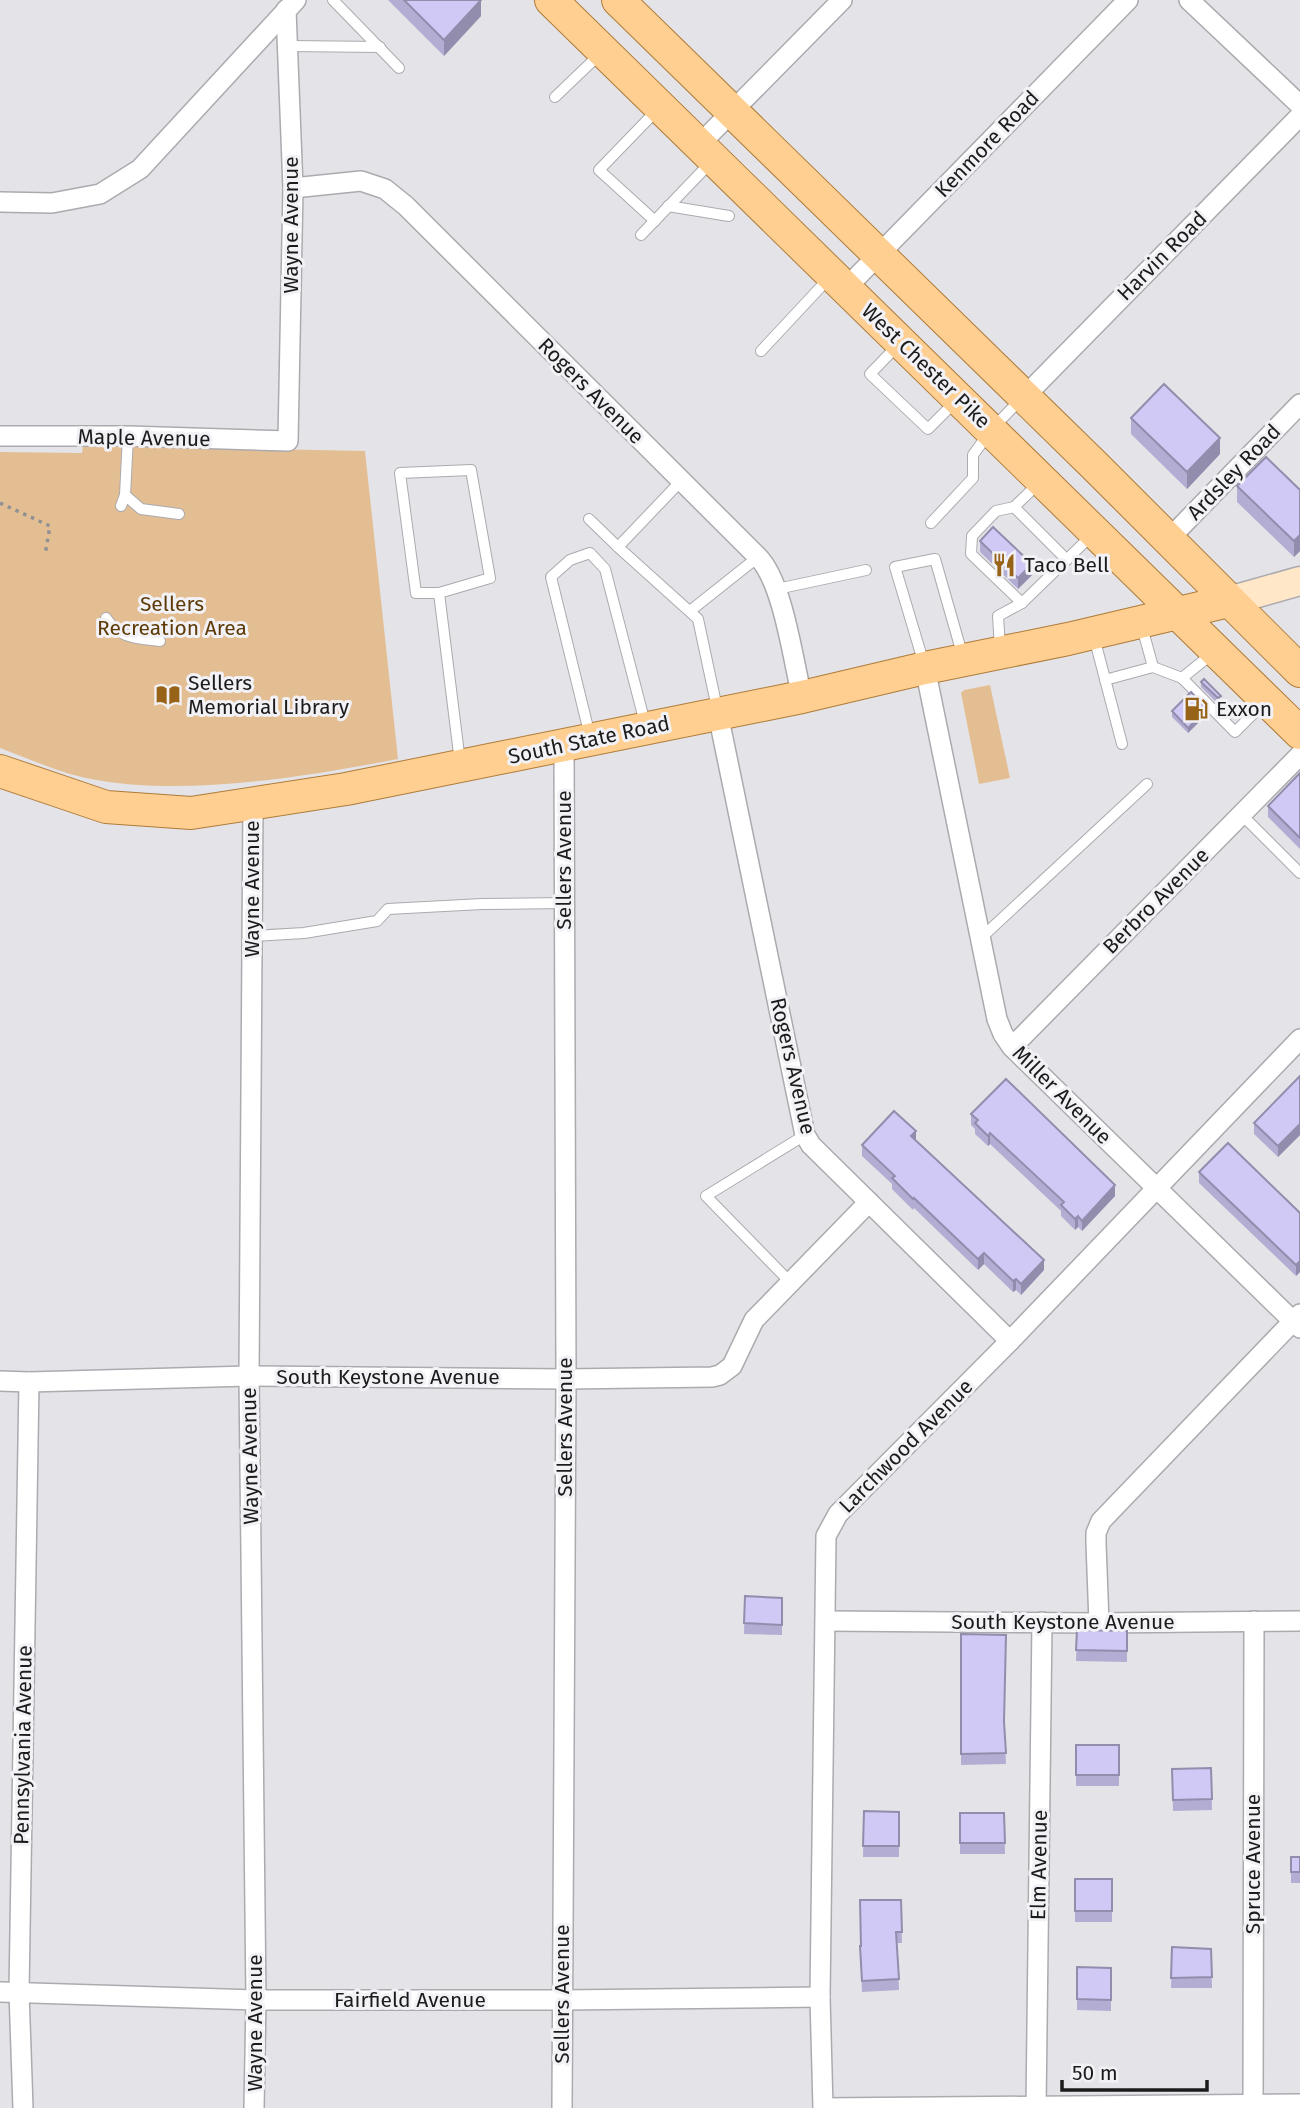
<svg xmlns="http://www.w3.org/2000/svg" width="1300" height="2108" font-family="'Fira Sans',sans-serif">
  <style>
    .green { fill: #e4be93 }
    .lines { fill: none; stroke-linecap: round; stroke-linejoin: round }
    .service-casing { stroke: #abaaaf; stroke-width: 12 }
    .minor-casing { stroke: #abaaaf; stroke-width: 22 }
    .secondary-casing { stroke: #abaaaf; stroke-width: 31 }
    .primary-casing { stroke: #af7b39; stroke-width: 34 }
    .path { stroke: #919194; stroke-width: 3.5; stroke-dasharray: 3.5 5; stroke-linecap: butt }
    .service { stroke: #fff; stroke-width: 10 }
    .minor { stroke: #fff; stroke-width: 19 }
    .secondary { stroke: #ffe7c8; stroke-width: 28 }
    .primary { stroke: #fecf91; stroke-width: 32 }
    .wall { fill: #b3add3 }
    .shaded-wall { fill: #928dac }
    .building { fill: #d0c9f5; stroke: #928dac; stroke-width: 2 }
    .labels { text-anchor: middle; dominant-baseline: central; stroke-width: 6; stroke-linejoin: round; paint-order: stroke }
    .street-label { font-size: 21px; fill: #1b1b1c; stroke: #f2f1f5 }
    .poi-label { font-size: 21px; fill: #1b1b1c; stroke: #f2f1f5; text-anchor: start }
    .park-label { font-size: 21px; fill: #5e3b06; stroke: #f2f1f5 }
  </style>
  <rect width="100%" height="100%" fill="#e4e4e8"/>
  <g class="green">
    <path d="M 83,445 L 365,451 L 398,759 C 304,777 185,797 91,779 C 59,773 30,759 0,748 L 0,452 L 82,453 Z"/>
    <polygon points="990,685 1010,778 979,784 961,693 964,690"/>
  </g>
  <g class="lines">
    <g class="service-casing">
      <g id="service">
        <polyline points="333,0 399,68"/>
        <polyline points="288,46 380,47"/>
        <polyline points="555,97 600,54"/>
        <polyline points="668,206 729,216"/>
        <polyline points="655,221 599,170 658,109"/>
        <polyline points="641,235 711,162"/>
        <polyline points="898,345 870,374 928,429 956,401"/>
        <polyline points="761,351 830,277"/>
        <polyline points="125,495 128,436"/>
        <polyline points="121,506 125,495 141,509 179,514"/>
        <polyline points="1014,507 1039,483"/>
        <polyline points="589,519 618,547 681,481"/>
        <polyline points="931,523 973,478 973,455 991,430 1021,399"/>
        <polyline points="618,547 698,619 717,708"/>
        <polyline points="777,589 866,570"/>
        <polyline points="439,593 490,578 471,470 400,473 416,593 439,593 460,762"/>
        <polyline points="1022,603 971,554 972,536 996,511 1014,507 1067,560"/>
        <polyline points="690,611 758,557"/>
        <path d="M 106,618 C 120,639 136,638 160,641"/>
        <polyline points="1142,627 1153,667"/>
        <polyline points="1094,637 1122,744"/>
        <polyline points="1000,648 998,616 1022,603 1092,535"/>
        <polyline points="924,664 895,567 935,559 963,657"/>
        <polyline points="1182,678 1235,732 1263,704"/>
        <polyline points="1105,680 1153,667 1182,678 1213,653"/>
        <polyline points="590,736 551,577 570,560 590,553 605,569 645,723"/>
        <polyline points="1242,815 1300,873"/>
        <polyline points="252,936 304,933 377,921 388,909 482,904 564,903"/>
        <polyline points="981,938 1147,784"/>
        <polyline points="791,1283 706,1196 805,1135"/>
      </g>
    </g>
    <g class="minor-casing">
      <g id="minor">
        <polyline points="1189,0 1300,105"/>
        <polyline points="699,145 842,0"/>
        <path d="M 293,188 L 361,181 L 385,189 L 406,206 L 758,557 C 783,582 793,660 802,697"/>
        <polyline points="0,202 52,203 100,194 140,169 296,0"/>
        <polyline points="846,288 1128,0"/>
        <polyline points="1024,397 1300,116"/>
        <polyline points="0,436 128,436 288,441 293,188 286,10"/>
        <polyline points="1168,540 1300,404"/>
        <polyline points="925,668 997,1019 1003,1034 1012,1047 1300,1328"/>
        <polyline points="718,714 805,1135 811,1145 1010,1341"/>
        <polyline points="253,805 249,1376 256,2000 254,2108"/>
        <polyline points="1012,1047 1300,755"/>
        <polyline points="0,1381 29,1382 249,1376 566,1379 712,1377 720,1375 732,1366 754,1320 869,1202"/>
        <polyline points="826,1621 1099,1623 1300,1621"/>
        <polyline points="1099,1623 1096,1543 1096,1533 1101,1521 1300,1314"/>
        <polyline points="0,1992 256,2000 562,2000 820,1997"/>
        <polyline points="23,2108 19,1992 29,1382"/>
        <polyline points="562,2108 566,1379 564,746"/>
        <polyline points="823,2108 820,1997 826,1536 838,1514 1010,1341 1300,1039"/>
        <polyline points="823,2108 1300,2104"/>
        <polyline points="1036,2108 1042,1622"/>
        <polyline points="1253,2108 1254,1621"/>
      </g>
    </g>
    <g class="secondary-casing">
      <polyline id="secondary" points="1229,601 1300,581"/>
    </g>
    <g class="primary-casing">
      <g id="primary">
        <polyline points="551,0 1300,733"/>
        <polyline points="618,0 1094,465 1300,671"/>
        <polyline points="0,771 106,807 191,813 346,789 802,697 925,668 1068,639 1229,601"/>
      </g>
    </g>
    <polyline class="path" points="0,503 50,526 45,555"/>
    <use href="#service" class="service"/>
    <use href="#minor" class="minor"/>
    <use href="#secondary" class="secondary"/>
    <use href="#primary" class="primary"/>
  </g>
  <g class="wall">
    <polygon points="388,0 481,0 481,16 444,56"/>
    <polygon points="1131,418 1220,454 1187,489 1131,434"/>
    <polygon points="1237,486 1300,490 1300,551 1294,557 1237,502"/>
    <polygon points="980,541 1032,575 1018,589 980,552"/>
    <polygon points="1201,682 1221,701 1218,704 1201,687"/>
    <polygon points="1172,711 1207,714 1188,733 1172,717"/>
    <polygon points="1300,773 1300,849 1268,817 1268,806"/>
    <polygon points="1300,1076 1300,1135 1278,1157 1254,1134 1254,1123"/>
    <polygon points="971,1114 1115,1196 1082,1231 1078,1227 1075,1230 1061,1216 1061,1211 990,1144 988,1146 975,1134 975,1129 971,1125"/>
    <polygon points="916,1141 1044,1270 1021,1295 1016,1290 1013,1292 984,1264 978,1270 914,1208 913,1210 892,1189 892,1184 862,1156 862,1145"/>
    <polygon points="1199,1172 1300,1213 1300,1272 1296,1276 1199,1183"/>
    <polygon points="745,1596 782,1598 782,1635 744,1634"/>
    <polygon points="1077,1630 1127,1631 1127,1662 1076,1661"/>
    <polygon points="961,1634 1004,1724 1006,1764 961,1765"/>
    <rect x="1076" y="1745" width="43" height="41"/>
    <polygon points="1211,1768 1212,1810 1173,1811 1172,1769"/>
    <polygon points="864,1811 899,1812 899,1857 863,1857"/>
    <polygon points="960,1813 1004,1813 1005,1854 960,1854"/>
    <rect x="1291" y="1857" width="9" height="26"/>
    <rect x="1075" y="1879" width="37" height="43"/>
    <polygon points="901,1900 902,1943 897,1943 899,1990 862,1992 860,1946 861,1946"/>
    <polygon points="1172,1947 1211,1949 1212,1988 1171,1988"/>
    <polygon points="1077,1967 1111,1968 1111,2011 1077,2010"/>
  </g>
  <g class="shaded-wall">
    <polygon points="481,0 481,16 444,56 444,40"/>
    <polygon points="1220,438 1220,454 1187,489 1187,472"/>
    <polygon points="1300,535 1300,551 1294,557 1294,541"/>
    <polygon points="1032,564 1032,575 1018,589 1018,578"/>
    <polygon points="1207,709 1207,714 1188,733 1188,728"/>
    <polygon points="1300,1124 1300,1135 1278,1157 1278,1146"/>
    <polygon points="916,1131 916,1142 911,1136"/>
    <polygon points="990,1133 990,1144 988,1146 988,1136"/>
    <polygon points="1115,1185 1115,1196 1082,1231 1082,1221"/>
    <polygon points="1078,1216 1078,1227 1075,1230 1075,1219"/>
    <polygon points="984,1253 984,1264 978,1270 978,1259"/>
    <polygon points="1044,1260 1044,1270 1021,1295 1021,1284"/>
    <polygon points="1300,1261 1300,1272 1296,1276 1296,1265"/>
    <polygon points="1016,1279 1016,1290 1013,1292 1013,1281"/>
  </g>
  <g class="building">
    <polygon points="404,0 481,0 444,40"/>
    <polygon points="1164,384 1220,438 1187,472 1131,418"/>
    <polygon points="1266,457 1300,490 1300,535 1294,541 1237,486"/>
    <polygon points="993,527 1032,564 1018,578 980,541"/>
    <polygon points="1204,679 1221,696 1218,698 1201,682"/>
    <polygon points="1191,692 1207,709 1188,728 1172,711"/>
    <polygon points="1300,773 1300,838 1268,806"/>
    <polygon points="1300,1076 1300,1124 1278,1146 1254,1123"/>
    <polygon points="1006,1079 1115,1185 1082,1221 1078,1216 1075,1219 1061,1205 1064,1202 990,1133 988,1136 975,1123 978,1120 971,1114"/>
    <polygon points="894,1111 916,1131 911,1136 1044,1260 1021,1284 1016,1279 1013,1281 984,1253 978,1259 914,1198 913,1199 892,1178 895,1176 862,1145"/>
    <polygon points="1228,1143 1300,1213 1300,1261 1296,1265 1199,1172"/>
    <polygon points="745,1596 782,1598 782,1625 744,1623"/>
    <polygon points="1077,1630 1127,1631 1127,1651 1076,1650"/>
    <polygon points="961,1634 1006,1635 1004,1722 1006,1753 961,1754"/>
    <rect x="1076" y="1745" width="43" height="30"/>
    <polygon points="1211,1768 1212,1799 1173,1800 1172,1769"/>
    <polygon points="864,1811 899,1812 899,1846 863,1846"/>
    <polygon points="960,1813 1004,1813 1005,1843 960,1843"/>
    <rect x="1291" y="1857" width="9" height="15"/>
    <rect x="1075" y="1879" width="37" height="32"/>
    <polygon points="860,1900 901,1900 902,1932 896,1932 899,1979 862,1981 860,1946 861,1946"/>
    <polygon points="1172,1947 1211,1949 1212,1977 1171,1978"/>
    <polygon points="1077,1967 1111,1968 1111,2000 1077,1999"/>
  </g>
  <defs>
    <g id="restaurant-bare" transform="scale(1.89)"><path d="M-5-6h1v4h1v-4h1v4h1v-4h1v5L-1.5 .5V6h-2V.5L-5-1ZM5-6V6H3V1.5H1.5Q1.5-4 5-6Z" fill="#976318" stroke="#f2f1f5" stroke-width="2.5" paint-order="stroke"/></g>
    <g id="library-bare" transform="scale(1.89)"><path d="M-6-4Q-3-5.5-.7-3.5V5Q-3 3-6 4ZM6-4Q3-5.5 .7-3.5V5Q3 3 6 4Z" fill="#976318" stroke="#f2f1f5" stroke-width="2.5" paint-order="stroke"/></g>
    <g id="fuel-bare" transform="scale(1.89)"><path d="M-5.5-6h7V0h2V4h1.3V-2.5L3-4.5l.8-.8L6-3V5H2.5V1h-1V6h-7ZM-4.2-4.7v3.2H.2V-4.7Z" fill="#976318" stroke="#f2f1f5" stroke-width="2.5" paint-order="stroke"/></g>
  </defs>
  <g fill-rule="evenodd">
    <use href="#restaurant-bare" x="1004" y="565"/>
    <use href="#library-bare" x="168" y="695"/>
    <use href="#fuel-bare" x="1196" y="709"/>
  </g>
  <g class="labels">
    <g class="street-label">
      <text transform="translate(987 144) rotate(-46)">Kenmore Road</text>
      <text transform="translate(291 225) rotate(-90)">Wayne Avenue</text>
      <text transform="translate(1162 256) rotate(-45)">Harvin Road</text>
      <text transform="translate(926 366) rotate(44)">West Chester Pike</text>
      <text transform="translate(591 391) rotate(45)">Rogers Avenue</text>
      <text transform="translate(144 438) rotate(1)">Maple Avenue</text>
      <text transform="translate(1234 472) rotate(-46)">Ardsley Road</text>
      <text transform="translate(589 740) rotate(-12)">South State Road</text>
      <text transform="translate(564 860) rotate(-90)">Sellers Avenue</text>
      <text transform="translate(252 889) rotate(-90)">Wayne Avenue</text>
      <text transform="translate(1156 901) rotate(-45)">Berbro Avenue</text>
      <text transform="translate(793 1066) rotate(77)">Rogers Avenue</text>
      <text transform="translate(1062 1095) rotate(45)">Miller Avenue</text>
      <text x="388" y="1377">South Keystone Avenue</text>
      <text transform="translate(565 1427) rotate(-90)">Sellers Avenue</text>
      <text transform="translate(906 1446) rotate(-45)">Larchwood Avenue</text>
      <text transform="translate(250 1456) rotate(-91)">Wayne Avenue</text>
      <text x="1063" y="1622">South Keystone Avenue</text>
      <text transform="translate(23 1745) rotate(-89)">Pennsylvania Avenue</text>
      <text transform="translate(1253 1864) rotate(-90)">Spruce Avenue</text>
      <text transform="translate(1039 1865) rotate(-89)">Elm Avenue</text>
      <text transform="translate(562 1994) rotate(-90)">Sellers Avenue</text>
      <text x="410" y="2000">Fairfield Avenue</text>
      <text transform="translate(255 2023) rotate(-90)">Wayne Avenue</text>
    </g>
    <g class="poi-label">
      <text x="1024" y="565">Taco Bell</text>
      <text x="188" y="683">Sellers<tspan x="188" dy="24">Memorial Library</tspan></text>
      <text x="1216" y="709">Exxon</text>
    </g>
    <g class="park-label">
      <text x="172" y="604">Sellers<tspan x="172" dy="24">Recreation Area</tspan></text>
    </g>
  </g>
  <path d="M1062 2080v10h145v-10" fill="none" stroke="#1b1b1c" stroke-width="3.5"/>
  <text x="1072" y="2080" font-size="21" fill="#1b1b1c" stroke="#f2f1f5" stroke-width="5" paint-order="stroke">50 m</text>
</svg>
